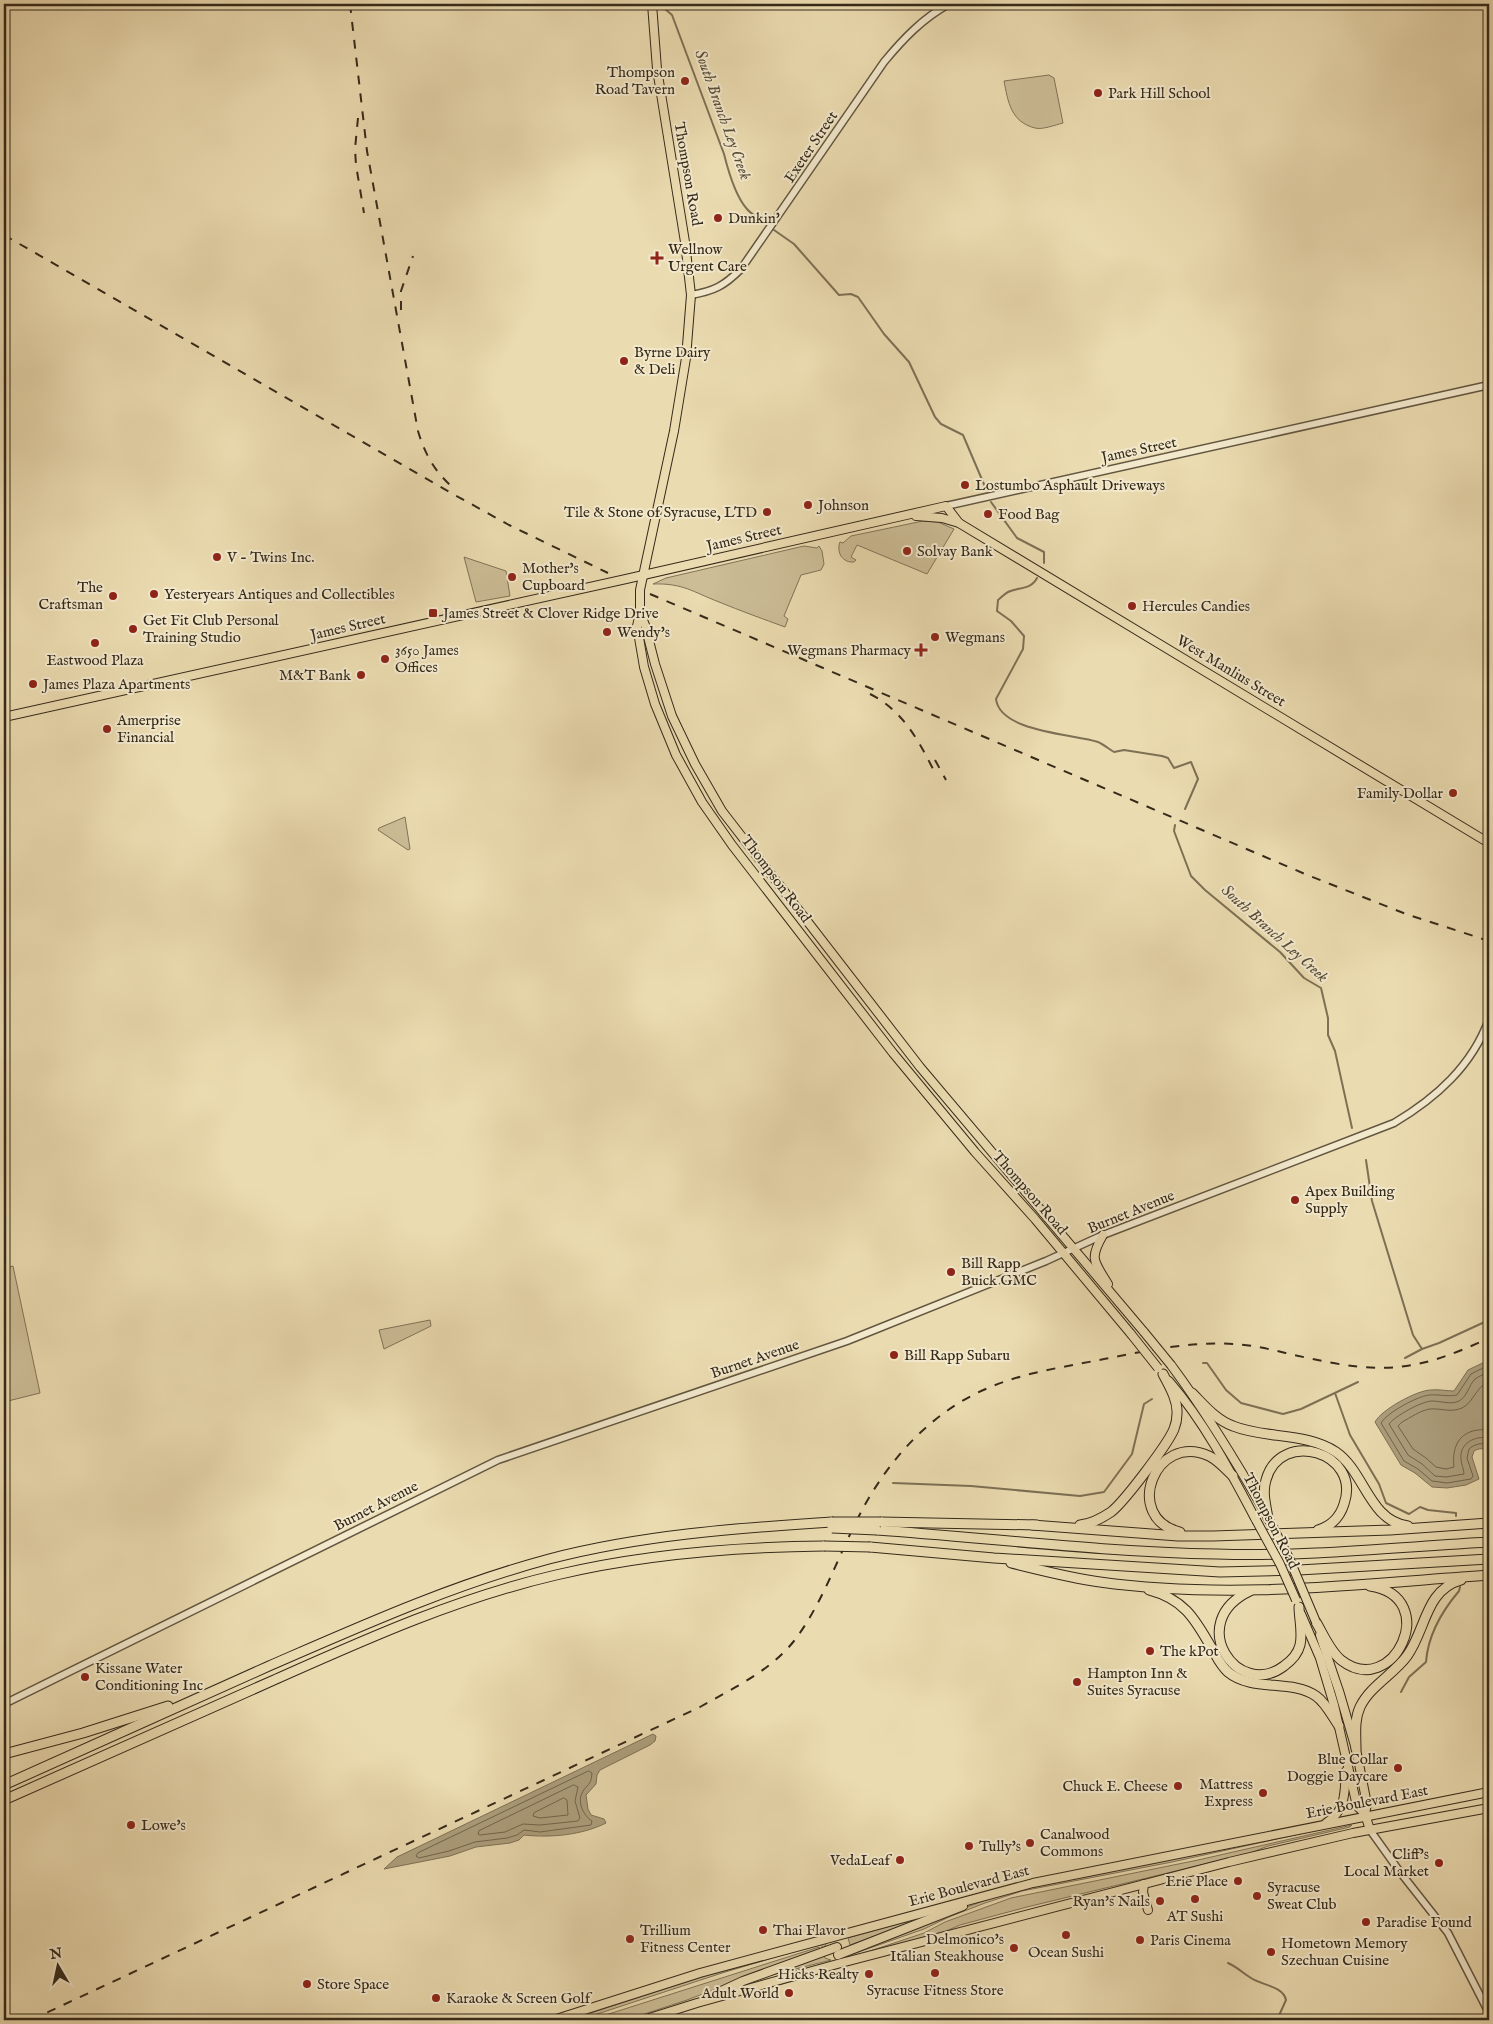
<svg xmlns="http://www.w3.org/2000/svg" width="1493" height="2024" font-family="'IM FELL English',serif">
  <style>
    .green { fill: #ccbd96; stroke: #807458 }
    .water { fill: #ad9f7d; stroke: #7d7055 }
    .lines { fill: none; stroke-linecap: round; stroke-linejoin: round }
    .shore { stroke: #71644c; stroke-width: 1 }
    .stream { stroke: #7d7055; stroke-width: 2 }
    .minor-casing { stroke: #625640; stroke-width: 9 }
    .major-casing { stroke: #352a1a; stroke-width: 10 }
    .highway-casing { stroke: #352a1a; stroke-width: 11 }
    .minor { stroke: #f2e8cc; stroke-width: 6 }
    .major { stroke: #ebdbb0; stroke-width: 8 }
    .highway { stroke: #ebdbb0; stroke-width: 9 }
    .rail { stroke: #352a1a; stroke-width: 2; stroke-dasharray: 9 9; stroke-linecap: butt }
    .major-bridge-casing { stroke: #352a1a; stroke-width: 10; stroke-linecap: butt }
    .highway-bridge-casing { stroke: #352a1a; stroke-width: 11; stroke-linecap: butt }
    .major-bridge { stroke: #ebdbb0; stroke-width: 8 }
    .highway-bridge { stroke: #ebdbb0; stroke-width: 9 }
    .poi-dot { fill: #8f2418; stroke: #f2e8cc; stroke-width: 2 }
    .labels { text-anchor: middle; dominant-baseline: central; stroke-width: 4; stroke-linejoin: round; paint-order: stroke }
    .poi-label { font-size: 15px; fill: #352a1a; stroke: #f2e8cc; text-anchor: start }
    .street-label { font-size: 15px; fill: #352a1a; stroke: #f2e8cc }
    .water-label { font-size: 16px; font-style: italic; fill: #594d38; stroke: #f2e8cc }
  </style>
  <rect width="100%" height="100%" fill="#ebdbb0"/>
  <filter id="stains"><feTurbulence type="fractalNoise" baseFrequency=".004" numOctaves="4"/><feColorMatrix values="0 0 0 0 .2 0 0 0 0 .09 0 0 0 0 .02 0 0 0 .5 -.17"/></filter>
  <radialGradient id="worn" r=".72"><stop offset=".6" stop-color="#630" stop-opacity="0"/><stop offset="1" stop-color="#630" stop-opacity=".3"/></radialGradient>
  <g class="green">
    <path d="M 1049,75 L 1054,78 L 1063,123 C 1055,125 1042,130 1035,128 C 1011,122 1008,102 1004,81 Z"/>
    <path d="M 923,521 L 938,522 L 954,529 L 927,574 L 857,545 L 851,557 L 856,560 L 854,562 C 843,563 836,553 840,542 L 843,543 L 851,536 Z"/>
    <path d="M 804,546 L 817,548 L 819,546 L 822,551 L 824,564 L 821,570 L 801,575 L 784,616 L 788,619 L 785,627 C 763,619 741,611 719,602 C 693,592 683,583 653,584 L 666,578 Z"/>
    <polygon points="464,557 506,571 510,596 476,602"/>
    <polygon points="405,817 410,849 408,850 378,830 379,828"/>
    <polygon points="13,1266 40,1393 4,1402 4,1268"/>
    <polygon points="430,1320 431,1326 384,1349 379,1330"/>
    <polygon points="1350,1823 1172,1862 1022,1891 985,1903 949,1917 924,1929 853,1954 852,1950 1010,1891"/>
    <polygon points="1352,1825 1350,1827 1268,1846 1250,1853 1027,1907 960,1925 937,1935 861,1954 924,1933 945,1922 1011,1898 1198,1860"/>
    <polygon points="906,1922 907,1924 850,1945 848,1938"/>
    <polygon points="823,1941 826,1944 824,1948 819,1944 722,1973 579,2020 569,2020 748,1962"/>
    <polygon points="819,1947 821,1949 687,2000 626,2020 590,2020"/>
    <polygon points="823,1954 825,1958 831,1960 764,1977"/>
  </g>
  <g class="water">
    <path d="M 1489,1360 L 1489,1451 C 1484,1448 1479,1448 1474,1451 L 1472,1457 L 1479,1479 L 1466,1485 L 1447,1488 L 1432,1487 L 1415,1473 L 1401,1465 L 1375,1422 C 1381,1410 1417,1390 1431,1390 C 1439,1389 1446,1391 1454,1391 L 1468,1370 Z"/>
    <path d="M 653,1734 L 656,1736 L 655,1741 L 650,1745 L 600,1770 L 597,1775 L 596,1784 L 586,1795 L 588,1809 L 591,1815 L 604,1819 L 606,1823 C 582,1835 551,1838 524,1835 L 519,1840 L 510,1843 L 476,1847 L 450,1856 L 384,1869 L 397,1857 Z"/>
  </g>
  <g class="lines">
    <g class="shore">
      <path d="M 1489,1365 L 1471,1374 L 1457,1395 C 1447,1397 1438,1394 1429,1395 C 1416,1397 1388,1412 1381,1423 L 1404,1461 L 1418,1469 L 1432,1481 L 1447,1483 L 1471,1479 L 1473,1476 L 1467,1458 L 1469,1449 C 1474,1444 1483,1442 1489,1445"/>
      <path d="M 1489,1372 C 1485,1374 1479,1376 1475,1379 C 1469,1385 1467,1397 1459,1401 C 1451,1405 1441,1401 1432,1401 C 1422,1401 1395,1416 1389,1424 L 1408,1455 L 1422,1464 L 1435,1476 L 1446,1477 L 1464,1474 C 1464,1469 1461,1464 1461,1459 C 1459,1443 1476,1435 1489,1438"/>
      <path d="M 1489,1381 C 1475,1388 1474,1402 1462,1408 C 1451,1413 1441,1408 1430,1409 C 1421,1410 1410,1418 1402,1422 L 1398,1426 L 1413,1449 L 1426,1458 L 1436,1467 L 1446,1469 L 1454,1467 C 1451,1443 1463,1427 1489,1430"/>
      <path d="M 589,1771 L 592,1773 C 591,1787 587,1783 582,1793 C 577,1803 584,1816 592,1821 L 591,1825 L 540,1832 L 524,1830 L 517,1835 L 507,1838 L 475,1842 L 449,1851 L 419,1858 L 416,1856 L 418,1853 Z"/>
      <polygon points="574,1785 578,1787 575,1801 580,1818 578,1821 540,1825 523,1824 505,1832 480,1835 478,1834 479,1831"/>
      <polygon points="564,1798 567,1800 568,1815 540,1818 533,1816 534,1813"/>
    </g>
    <g class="stream">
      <path d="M 665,9 L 672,15 L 724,154 C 728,170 736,197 747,209 C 752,215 760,219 766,224"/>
      <polyline points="774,230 794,244 839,295 851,294 858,297 884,334 909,362 935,417 941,424 963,435 986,489"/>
      <polyline points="991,502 1017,538 1044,552 1044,563"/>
      <path d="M 1037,578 C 1031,590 1018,587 1008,592 C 1004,594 1001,598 998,600 L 997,611 L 1011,621 L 1024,636 L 1023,649 L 996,699 C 1000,732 1073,734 1098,742 C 1103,744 1109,749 1114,752 L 1124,750 L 1162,756 L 1168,758 L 1174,768 L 1191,762 L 1198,779 L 1185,809"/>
      <polyline points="1175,825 1174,831 1191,876 1205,890 1280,952 1304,978 1321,988 1328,1018 1328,1035 1335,1051 1352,1128"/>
      <polyline points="1366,1160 1372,1201 1413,1335 1422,1349 1439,1343 1489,1320"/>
      <polyline points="1405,1358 1422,1349"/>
      <polyline points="1203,1363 1207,1363 1226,1390 1241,1403 1283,1414 1301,1409 1358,1382"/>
      <polyline points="1335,1393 1350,1435 1379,1484 1386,1503 1409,1514 1420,1507 1428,1510 1456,1513 1456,1516"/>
      <polyline points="893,1483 971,1486 1080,1496 1104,1492 1132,1454 1144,1404 1152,1399"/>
      <path d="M 1401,1692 L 1409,1677 L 1426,1662 C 1428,1635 1442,1611 1459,1591 L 1460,1587"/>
      <path d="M 1228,1963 C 1237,1967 1243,1973 1251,1978 C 1261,1985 1283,1986 1286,2000 L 1277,2020"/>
    </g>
    <g class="minor-casing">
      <g id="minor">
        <path d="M 691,295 C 714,291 724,286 741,269 L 884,62 C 903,39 923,18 949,4"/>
        <polyline points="946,506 1489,385"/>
        <path d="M 4,1704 L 498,1460 L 847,1341 L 1046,1261 L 1103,1235 L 1394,1123 C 1436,1098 1472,1066 1489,1019"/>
        <polyline points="1370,1830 1400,1872 1448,1933 1489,2013"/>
      </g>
    </g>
    <g class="major-casing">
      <g id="major">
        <polyline points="652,4 657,69 685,242 691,295 686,358 674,431 640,590 640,613 637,626 644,667 655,704 676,755 702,802 732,845 893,1053 975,1152 1035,1219 1131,1334"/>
        <polyline points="916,516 942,518 959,523 1489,843"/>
        <polyline points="640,613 645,625 655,664 672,716 695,764 722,811 920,1067 1144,1332"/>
        <polyline points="4,717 626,579 946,506 959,523"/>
        <path d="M 1103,1235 C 1089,1259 1094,1261 1108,1284"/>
        <path d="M 1171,1365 C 1206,1412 1237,1463 1266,1514"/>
        <path d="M 1169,1381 C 1205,1423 1230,1471 1256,1520"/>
        <polyline points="1301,1614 1320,1658 1334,1705 1357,1806 1365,1814"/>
        <polyline points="1320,1635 1339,1691 1356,1749 1367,1804 1365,1814 1370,1830"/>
        <path d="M 1326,1823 C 1347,1809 1344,1794 1346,1771"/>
        <polyline points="1144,1884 1143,1892 1148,1910"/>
        <polyline points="838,1955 963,1906"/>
        <polyline points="717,1993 743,1981 837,1947"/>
        <polyline points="553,2020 700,1973 1033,1883 1489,1792"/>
        <polyline points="643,2020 697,2003 841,1963 1229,1862 1353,1833 1489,1808"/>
      </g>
    </g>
    <g class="highway-casing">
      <g id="highway">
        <path d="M 1192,1393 C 1204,1405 1216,1420 1233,1426 C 1265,1439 1306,1432 1336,1452 C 1365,1472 1369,1521 1408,1526"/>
        <path d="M 1268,1518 C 1266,1506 1262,1492 1266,1480 C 1280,1428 1362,1452 1344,1504 C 1340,1517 1331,1526 1318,1530"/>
        <polyline points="881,1522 1037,1525"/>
        <polyline points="1032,1525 1178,1536 1213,1536 1390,1530 1489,1523"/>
        <path d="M 1080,1525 C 1091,1524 1102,1518 1111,1512 C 1124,1502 1168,1444 1174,1429 C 1176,1424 1177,1418 1177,1414 C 1178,1400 1169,1386 1163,1374"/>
        <path d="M 877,1530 C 990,1538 1103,1552 1217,1554 C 1308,1557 1399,1547 1489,1542"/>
        <path d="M 1180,1532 C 1122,1518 1155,1431 1209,1456 C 1218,1460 1225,1469 1233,1476"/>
        <polyline points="870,1547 994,1558 1220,1572 1299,1570 1489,1559"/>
        <path d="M 1011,1563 C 1040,1570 1070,1578 1100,1582 C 1229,1600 1360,1584 1489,1575"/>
        <path d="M 1149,1590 C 1183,1599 1194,1617 1211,1647 C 1216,1655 1220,1665 1228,1672 C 1252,1692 1292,1679 1316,1696 C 1326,1703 1332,1716 1339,1726"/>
        <path d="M 1250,1591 C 1184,1622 1238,1701 1284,1666 C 1291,1661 1298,1653 1300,1645 C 1303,1633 1299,1618 1299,1607"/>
        <path d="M 1316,1622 C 1323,1634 1330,1651 1341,1660 C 1393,1701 1443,1597 1370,1586"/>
        <path d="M 1356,1749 C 1356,1735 1354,1720 1360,1707 C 1370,1686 1394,1674 1407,1656 C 1426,1630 1425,1590 1461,1580"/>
        <polyline points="4,1754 83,1733 168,1706"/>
        <path d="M 4,1785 C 92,1745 181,1706 269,1666 C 361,1626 452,1585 549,1559 C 641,1535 737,1528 832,1522"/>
        <path d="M 4,1800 C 94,1760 184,1720 274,1680 C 366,1639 457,1598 556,1575 C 644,1554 733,1547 824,1546"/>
      </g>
    </g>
    <use href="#minor" class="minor"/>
    <use href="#major" class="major"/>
    <use href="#highway" class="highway"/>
    <g class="rail">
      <path d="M 350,4 L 367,151 L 418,431 C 425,455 436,474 456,490"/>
      <polyline points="358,118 355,149 356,165 364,213"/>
      <polyline points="4,235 453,494 509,525 608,573"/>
      <polyline points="401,310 401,291 413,256"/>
      <polyline points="650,594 1305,874 1406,914 1489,941"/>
      <path d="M 870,694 C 902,710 918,739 934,771"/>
      <polyline points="935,760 946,780"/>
      <path d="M 31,2020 L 700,1707 C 733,1688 769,1672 794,1641 C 823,1603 838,1556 860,1514 C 888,1460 931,1412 988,1388 C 1025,1372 1065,1367 1104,1359 C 1147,1351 1189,1341 1233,1344 C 1258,1345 1283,1353 1308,1358 C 1385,1375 1418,1371 1489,1338"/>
    </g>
    <g class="major-bridge-casing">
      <g id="major-bridge">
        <polyline points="1144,1332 1171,1365"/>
        <polyline points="1131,1334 1158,1368"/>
        <polyline points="1268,1518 1289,1558 1316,1622"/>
        <polyline points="1256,1520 1280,1564 1296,1600"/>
      </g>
    </g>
    <g class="highway-bridge-casing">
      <g id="highway-bridge">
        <polyline points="832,1522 881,1522"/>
        <polyline points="832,1528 877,1530"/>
        <polyline points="824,1546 870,1547"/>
      </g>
    </g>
    <use href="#major-bridge" class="major-bridge"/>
    <use href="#highway-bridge" class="highway-bridge"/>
  </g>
  <g class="poi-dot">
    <circle cx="685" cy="81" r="5"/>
    <circle cx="1098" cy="93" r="5"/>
    <circle cx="718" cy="218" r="5"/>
    <path d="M654.5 250.5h5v5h5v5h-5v5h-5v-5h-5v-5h5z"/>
    <circle cx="624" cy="361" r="5"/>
    <circle cx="965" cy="485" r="5"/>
    <circle cx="808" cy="505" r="5"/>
    <circle cx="767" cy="512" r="5"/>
    <circle cx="988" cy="514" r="5"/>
    <circle cx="907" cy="551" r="5"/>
    <circle cx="217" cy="557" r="5"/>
    <circle cx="512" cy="577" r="5"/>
    <circle cx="154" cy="594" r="5"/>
    <circle cx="113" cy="596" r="5"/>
    <circle cx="1132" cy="606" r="5"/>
    <rect x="428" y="608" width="10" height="10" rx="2.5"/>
    <circle cx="133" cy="629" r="5"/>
    <circle cx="607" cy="632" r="5"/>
    <circle cx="935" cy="637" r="5"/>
    <circle cx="95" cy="643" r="5"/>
    <path d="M918.5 642.5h5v5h5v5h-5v5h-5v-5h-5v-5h5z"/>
    <circle cx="385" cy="659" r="5"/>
    <circle cx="361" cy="675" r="5"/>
    <circle cx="33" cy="684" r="5"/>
    <circle cx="107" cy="729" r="5"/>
    <circle cx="1453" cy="793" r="5"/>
    <circle cx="1295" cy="1200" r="5"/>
    <circle cx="951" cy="1272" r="5"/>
    <circle cx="894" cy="1355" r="5"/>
    <circle cx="1150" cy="1651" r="5"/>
    <circle cx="85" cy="1677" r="5"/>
    <circle cx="1077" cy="1682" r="5"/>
    <circle cx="1398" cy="1768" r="5"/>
    <circle cx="1178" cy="1786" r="5"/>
    <circle cx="1263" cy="1793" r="5"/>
    <circle cx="131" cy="1825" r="5"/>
    <circle cx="1030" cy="1843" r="5"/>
    <circle cx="969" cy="1846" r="5"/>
    <circle cx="900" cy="1860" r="5"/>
    <circle cx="1439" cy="1863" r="5"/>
    <circle cx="1238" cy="1881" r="5"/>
    <circle cx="1257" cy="1896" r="5"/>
    <circle cx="1195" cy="1899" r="5"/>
    <circle cx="1160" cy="1901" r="5"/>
    <circle cx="1366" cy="1922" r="5"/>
    <circle cx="763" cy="1930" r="5"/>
    <circle cx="1066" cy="1935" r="5"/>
    <circle cx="630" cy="1939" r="5"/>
    <circle cx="1140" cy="1940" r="5"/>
    <circle cx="1014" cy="1948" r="5"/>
    <circle cx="1271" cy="1952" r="5"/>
    <circle cx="935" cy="1973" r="5"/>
    <circle cx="869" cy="1974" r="5"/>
    <circle cx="307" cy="1984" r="5"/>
    <circle cx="789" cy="1993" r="5"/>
    <circle cx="436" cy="1998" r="5"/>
  </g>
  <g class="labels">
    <g class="poi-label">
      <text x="675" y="72" text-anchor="end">Thompson<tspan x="675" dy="17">Road Tavern</tspan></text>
      <text x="1108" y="93">Park Hill School</text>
      <text x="728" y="218">Dunkin'</text>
      <text x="668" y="249">Wellnow<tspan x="668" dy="17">Urgent Care</tspan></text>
      <text x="634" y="352">Byrne Dairy<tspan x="634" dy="17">&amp; Deli</tspan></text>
      <text x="975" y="485">Lostumbo Asphault Driveways</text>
      <text x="818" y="505">Johnson</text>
      <text x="757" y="512" text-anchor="end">Tile &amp; Stone of Syracuse, LTD</text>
      <text x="998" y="514">Food Bag</text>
      <text x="917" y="551">Solvay Bank</text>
      <text x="227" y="557">V - Twins Inc.</text>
      <text x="522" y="568">Mother's<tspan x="522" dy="17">Cupboard</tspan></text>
      <text x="103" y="587" text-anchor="end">The<tspan x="103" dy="17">Craftsman</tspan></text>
      <text x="164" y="594">Yesteryears Antiques and Collectibles</text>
      <text x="1142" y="606">Hercules Candies</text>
      <text x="443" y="613">James Street &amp; Clover Ridge Drive</text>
      <text x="143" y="620">Get Fit Club Personal<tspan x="143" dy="17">Training Studio</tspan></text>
      <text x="617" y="632">Wendy's</text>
      <text x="945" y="637">Wegmans</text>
      <text x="395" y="650">3650 James<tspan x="395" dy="17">Offices</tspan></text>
      <text x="911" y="650" text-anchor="end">Wegmans Pharmacy</text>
      <text x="95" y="660" text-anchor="middle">Eastwood Plaza</text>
      <text x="351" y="675" text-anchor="end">M&amp;T Bank</text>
      <text x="43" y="684">James Plaza Apartments</text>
      <text x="117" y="720">Amerprise<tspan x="117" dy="17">Financial</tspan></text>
      <text x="1443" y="793" text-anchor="end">Family Dollar</text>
      <text x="1305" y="1191">Apex Building<tspan x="1305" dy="17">Supply</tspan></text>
      <text x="961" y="1263">Bill Rapp<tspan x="961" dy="17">Buick GMC</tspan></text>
      <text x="904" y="1355">Bill Rapp Subaru</text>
      <text x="1160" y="1651">The kPot</text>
      <text x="95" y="1668">Kissane Water<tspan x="95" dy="17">Conditioning Inc</tspan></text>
      <text x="1087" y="1673">Hampton Inn &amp;<tspan x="1087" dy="17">Suites Syracuse</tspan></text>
      <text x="1388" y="1759" text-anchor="end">Blue Collar<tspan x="1388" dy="17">Doggie Daycare</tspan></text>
      <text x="1253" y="1784" text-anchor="end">Mattress<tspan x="1253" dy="17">Express</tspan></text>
      <text x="1168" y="1786" text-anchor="end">Chuck E. Cheese</text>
      <text x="141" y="1825">Lowe's</text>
      <text x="1040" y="1834">Canalwood<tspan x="1040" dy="17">Commons</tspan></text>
      <text x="979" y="1846">Tully's</text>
      <text x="1429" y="1854" text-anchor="end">Cliff's<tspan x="1429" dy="17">Local Market</tspan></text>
      <text x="890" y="1860" text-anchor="end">VedaLeaf</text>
      <text x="1228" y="1881" text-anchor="end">Erie Place</text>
      <text x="1267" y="1887">Syracuse<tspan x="1267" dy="17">Sweat Club</tspan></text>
      <text x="1150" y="1901" text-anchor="end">Ryan's Nails</text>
      <text x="1195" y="1916" text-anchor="middle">AT Sushi</text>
      <text x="1376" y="1922">Paradise Found</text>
      <text x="640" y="1930">Trillium<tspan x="640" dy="17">Fitness Center</tspan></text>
      <text x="773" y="1930">Thai Flavor</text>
      <text x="1004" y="1939" text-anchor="end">Delmonico's<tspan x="1004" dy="17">Italian Steakhouse</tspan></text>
      <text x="1150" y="1940">Paris Cinema</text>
      <text x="1281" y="1943">Hometown Memory<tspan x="1281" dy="17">Szechuan Cuisine</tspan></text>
      <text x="1066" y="1952" text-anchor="middle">Ocean Sushi</text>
      <text x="859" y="1974" text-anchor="end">Hicks Realty</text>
      <text x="317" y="1984">Store Space</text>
      <text x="935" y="1990" text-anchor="middle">Syracuse Fitness Store</text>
      <text x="779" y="1993" text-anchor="end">Adult World</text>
      <text x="446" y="1998">Karaoke &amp; Screen Golf</text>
    </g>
    <g class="street-label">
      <text transform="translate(811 147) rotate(-56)">Exeter Street</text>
      <text transform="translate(688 174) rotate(80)">Thompson Road</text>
      <text transform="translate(1139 450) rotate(-12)">James Street</text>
      <text transform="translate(744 538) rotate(-13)">James Street</text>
      <text transform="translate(348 627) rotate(-13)">James Street</text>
      <text transform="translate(1231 671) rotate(31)">West Manlius Street</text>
      <text transform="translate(776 879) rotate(53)">Thompson Road</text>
      <text transform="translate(1030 1193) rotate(49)">Thompson Road</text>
      <text transform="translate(1131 1212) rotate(-22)">Burnet Avenue</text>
      <text transform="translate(755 1359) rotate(-19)">Burnet Avenue</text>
      <text transform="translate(376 1506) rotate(-27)">Burnet Avenue</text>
      <text transform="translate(1271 1521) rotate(63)">Thompson Road</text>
      <text transform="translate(1367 1802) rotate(-11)">Erie Boulevard East</text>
      <text transform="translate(969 1886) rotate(-15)">Erie Boulevard East</text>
    </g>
    <g class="water-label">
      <text transform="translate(722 115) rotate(70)">South Branch Ley Creek</text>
      <text transform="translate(1274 934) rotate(42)">South Branch Ley Creek</text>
    </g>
  </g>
  <rect width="1493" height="2024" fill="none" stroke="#ebdbb0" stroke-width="20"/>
  <rect x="5" y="5" width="1483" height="2014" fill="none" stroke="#352a1a" stroke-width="2.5"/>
  <rect x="10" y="10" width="1473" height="2004" fill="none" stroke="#352a1a"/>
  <g transform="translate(58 1966) rotate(351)" stroke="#f2e8cc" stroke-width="4" paint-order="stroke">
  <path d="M0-4L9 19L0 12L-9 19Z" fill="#352a1a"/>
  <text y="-8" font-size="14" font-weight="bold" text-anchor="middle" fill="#352a1a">N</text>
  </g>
  <rect width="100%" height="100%" filter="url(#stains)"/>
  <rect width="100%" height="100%" fill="url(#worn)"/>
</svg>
